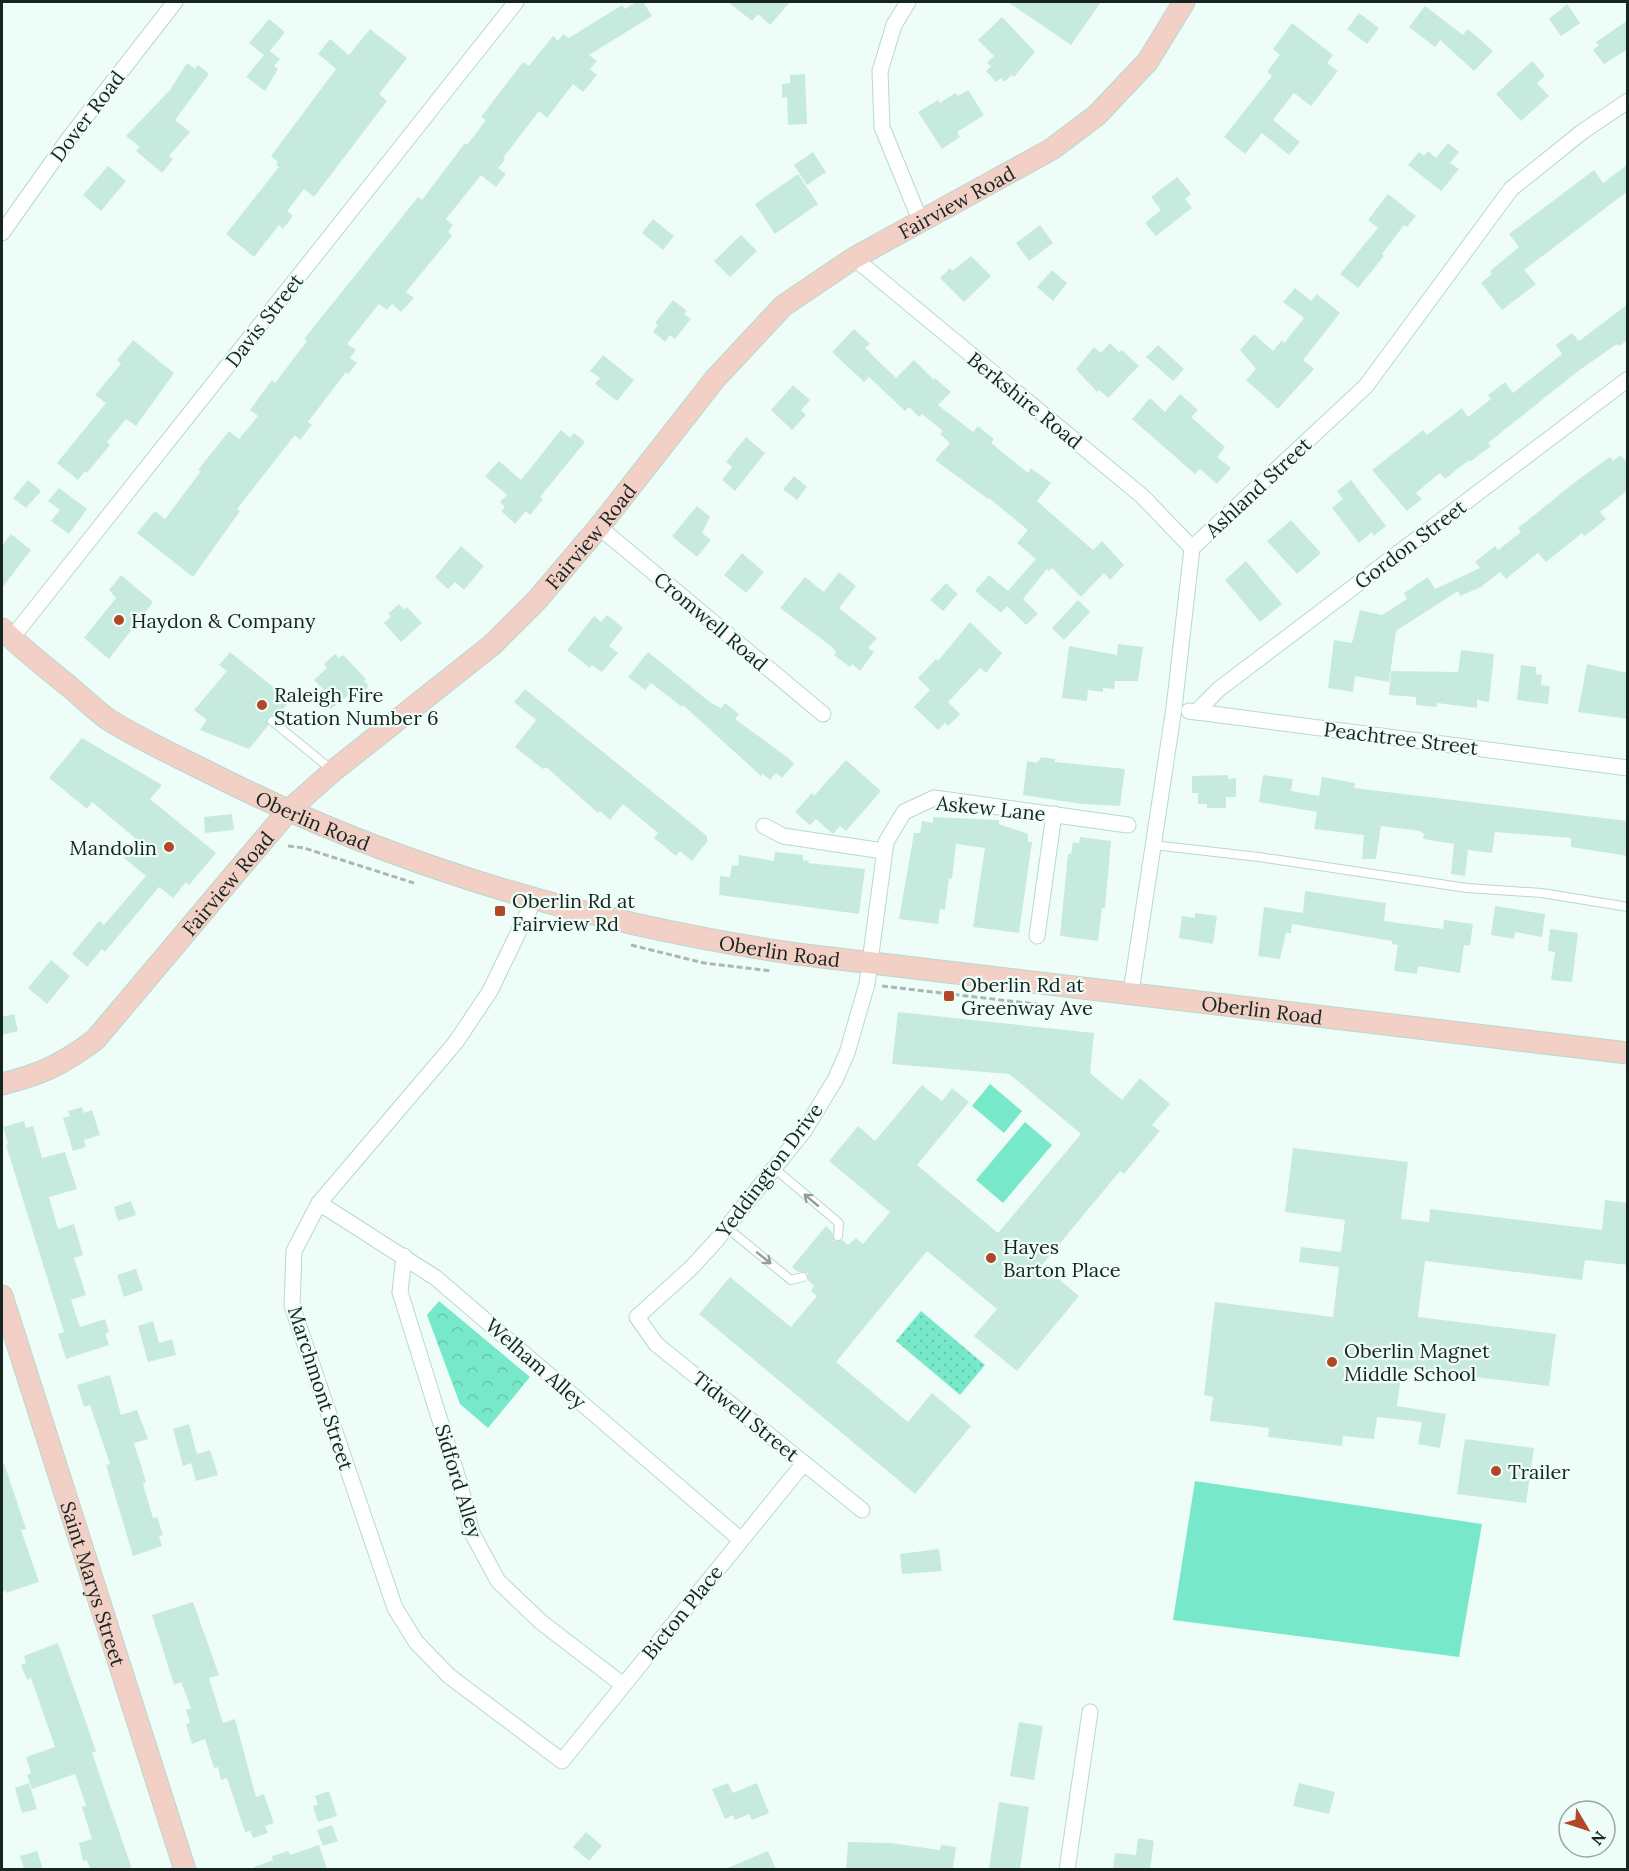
<svg xmlns="http://www.w3.org/2000/svg" width="1629" height="1871" font-family="Lora,serif">
  <style>
    .grass { fill: url(#grass-dots) }
    .park { fill: url(#park-crowns) }
    .garden { fill: #77e8ca }
    .building { fill: #c7eadf }
    .lines { fill: none; stroke-linecap: round; stroke-linejoin: round }
    .lane-casing { stroke: #b6d9ce; stroke-width: 10 }
    .street-casing { stroke: #b6d9ce; stroke-width: 17 }
    .secondary-casing { stroke: #b6d9ce; stroke-width: 23 }
    .path { stroke: #aab8b3; stroke-width: 3; stroke-dasharray: 6 3; stroke-linecap: butt }
    .lane { stroke: #fff; stroke-width: 8 }
    .street { stroke: #fff; stroke-width: 15 }
    .secondary { stroke: #f2d0c6; stroke-width: 21 }
    .oneway { stroke: #979d9b }
    .poi-dot { fill: #b04727; stroke: #effdf8; stroke-width: 2 }
    .labels { text-anchor: middle; dominant-baseline: central; stroke-width: 4.5; stroke-linejoin: round; paint-order: stroke }
    .street-label { font-size: 20px; fill: #172521; stroke: #effdf8 }
    .poi-label { font-size: 20px; fill: #172521; stroke: #effdf8; text-anchor: start }
  </style>
  <defs>
    <pattern id="grass-dots" width="8" height="8" patternUnits="userSpaceOnUse" patternTransform="scale(1.5)"><rect width="8" height="8" fill="#77e8ca"/><path d="M2 2h.1M6 6h.1" fill="none" stroke="#66c7ad" stroke-width="1.8" stroke-linecap="round"/></pattern>
    <pattern id="park-crowns" width="20" height="18" patternUnits="userSpaceOnUse" patternTransform="scale(1.5)"><rect width="20" height="18" fill="#77e8ca"/><path d="M2 6a3 3 0 1 1 6 0M12 15a3 3 0 1 1 6 0" fill="none" stroke="#66c7ad"/></pattern>
  </defs>
  <rect width="100%" height="100%" fill="#effdf8"/>
  <polygon class="grass" points="921,1311 985,1365 960,1395 896,1341"/>
  <polygon class="park" points="439,1301 530,1377 488,1428 460,1404 427,1315"/>
  <g class="garden">
    <polygon points="990,1084 1022,1111 1004,1133 972,1106"/>
    <polygon points="1025,1122 1052,1145 1003,1203 976,1180"/>
    <polygon points="1195,1481 1482,1524 1459,1657 1173,1620"/>
  </g>
  <g class="building">
    <polygon points="636,2 643,2 652,16 589,55 597,61 590,69 597,75 583,92 573,84 547,118 539,111 503,158 505,160 498,168 506,174 496,187 481,175 446,219 453,225 448,232 452,236 406,292 414,298 401,312 392,304 387,310 379,304 347,344 356,350 350,358 357,363 348,374 346,372 308,422 312,425 300,440 295,435 237,509 240,511 193,577 137,533 155,511 165,519 201,471 198,470 229,431 239,439 258,416 250,410 272,380 275,383 307,341 304,339 418,197 422,200 465,143 467,145 486,120 481,117 523,62 529,66 553,36 558,41 563,34 569,38 622,5 625,9"/>
    <polygon points="728,2 790,2 770,25 758,14 752,21"/>
    <polygon points="1008,2 1101,2 1071,45"/>
    <polygon points="1567,4 1580,23 1561,36 1549,19"/>
    <polygon points="1425,6 1463,35 1468,29 1493,51 1474,71 1440,40 1435,47 1409,27"/>
    <polygon points="1359,13 1379,28 1367,44 1347,29"/>
    <polygon points="1002,17 1035,52 1014,77 1012,75 1004,82 1001,78 996,82 986,71 991,66 987,63 994,56 978,40"/>
    <polygon points="269,19 285,32 270,51 280,59 274,66 278,69 265,91 246,77 264,55 249,43"/>
    <polygon points="1628,20 1628,49 1604,64 1593,50 1599,45 1596,42"/>
    <polygon points="1292,23 1333,55 1327,63 1338,71 1311,106 1294,93 1273,120 1300,142 1289,155 1262,133 1245,154 1224,137 1272,76 1267,72 1280,55 1273,49"/>
    <polygon points="370,29 407,58 379,94 387,101 314,197 304,189 287,211 293,216 283,229 279,225 254,257 226,234 279,167 276,165 278,162 271,156 336,69 318,54 330,39 349,55"/>
    <polygon points="1532,61 1545,76 1537,83 1549,96 1521,121 1496,94"/>
    <polygon points="187,63 195,69 198,65 209,74 175,120 190,132 169,156 173,159 162,173 136,151 140,147 126,136 170,90"/>
    <polygon points="805,74 807,124 788,125 787,97 782,98 782,84 790,83 790,75"/>
    <polygon points="968,90 984,115 957,132 960,137 942,149 918,112 938,100 940,103 955,93 958,96"/>
    <polygon points="1448,143 1459,152 1450,163 1459,169 1441,191 1408,165 1419,152 1424,156 1428,151 1436,158"/>
    <polygon points="813,152 826,172 807,185 794,165"/>
    <polygon points="1628,164 1628,191 1524,270 1536,284 1502,310 1481,283 1492,274 1490,271 1519,247 1509,234 1594,170 1603,183"/>
    <polygon points="108,166 126,181 101,211 83,195"/>
    <polygon points="798,174 818,204 775,234 755,204"/>
    <polygon points="1177,177 1191,194 1185,199 1192,208 1156,236 1145,223 1161,210 1151,197"/>
    <polygon points="1388,194 1416,216 1407,227 1404,225 1382,254 1384,256 1358,288 1340,274 1378,228 1368,220"/>
    <polygon points="653,219 674,236 663,250 642,233"/>
    <polygon points="1040,225 1053,243 1029,261 1016,243"/>
    <polygon points="741,235 757,251 730,277 714,261"/>
    <polygon points="971,256 991,276 964,302 940,278 950,268 952,271"/>
    <polygon points="1052,270 1067,283 1053,301 1037,287"/>
    <polygon points="1295,288 1311,301 1317,294 1340,313 1303,360 1314,369 1278,409 1246,380 1256,369 1240,350 1254,334 1273,351 1282,340 1284,343 1304,318 1283,302"/>
    <polygon points="673,300 687,311 684,314 691,319 675,339 670,335 665,342 653,332 658,325 655,323"/>
    <polygon points="1628,304 1628,340 1619,346 1617,344 1577,372 1488,443 1491,446 1470,462 1469,460 1445,479 1440,473 1416,493 1422,499 1407,511 1372,470 1423,430 1427,435 1462,408 1468,417 1491,399 1488,395 1505,382 1513,393 1562,354 1556,345 1572,333 1579,341"/>
    <polygon points="854,329 870,344 865,348 896,378 914,360 934,380 935,378 951,392 938,405 973,432 978,426 994,439 991,443 1028,473 1031,468 1051,483 1037,501 1093,550 1102,541 1124,565 1110,580 1104,573 1081,597 1052,568 1049,571 1047,569 1023,599 1038,614 1026,625 1007,606 1001,613 975,591 989,575 1008,591 1036,559 1017,543 1028,530 989,498 988,499 935,460 950,443 940,434 943,431 922,414 919,417 909,407 905,411 869,377 864,382 832,352"/>
    <polygon points="133,340 174,373 136,426 126,419 107,442 110,445 87,473 85,471 78,480 57,463 106,403 95,395 121,364 117,360"/>
    <polygon points="1110,343 1119,352 1122,350 1139,366 1108,398 1099,390 1097,392 1076,369 1094,347 1101,353"/>
    <polygon points="1158,345 1184,369 1173,381 1146,357"/>
    <polygon points="603,355 634,380 617,401 595,384 600,378 590,371"/>
    <polygon points="793,385 810,400 801,410 806,415 792,430 771,410"/>
    <polygon points="1180,394 1198,410 1191,417 1225,447 1217,457 1231,468 1217,484 1200,469 1195,474 1132,419 1150,398 1165,412"/>
    <polygon points="561,430 570,438 574,433 585,442 540,497 543,499 530,515 526,511 515,524 501,511 505,507 500,502 507,495 485,476 499,461 521,480"/>
    <polygon points="746,437 765,453 735,491 722,480 732,467 726,462"/>
    <polygon points="1620,455 1628,463 1628,490 1600,512 1606,519 1585,536 1582,533 1546,562 1538,553 1506,579 1500,572 1481,587 1460,596 1458,591 1396,631 1389,682 1355,676 1353,692 1328,688 1334,640 1352,643 1360,610 1382,615 1407,599 1404,593 1428,577 1435,589 1480,568 1475,562 1495,546 1498,550 1521,532 1518,528 1579,479 1610,457 1613,461"/>
    <polygon points="794,476 807,487 797,500 783,489"/>
    <polygon points="28,480 41,491 26,508 13,498"/>
    <polygon points="1351,480 1386,526 1374,536 1372,532 1359,543 1332,508 1343,499 1337,491"/>
    <polygon points="59,488 87,509 69,534 51,521 60,510 48,501"/>
    <polygon points="697,506 710,517 702,533 711,540 697,557 672,536"/>
    <polygon points="1291,520 1321,553 1297,574 1267,541"/>
    <polygon points="11,534 31,550 2,588 2,546"/>
    <polygon points="461,546 484,566 464,590 455,582 448,589 435,577"/>
    <polygon points="742,553 764,572 746,593 724,575"/>
    <polygon points="1246,561 1282,604 1260,622 1225,580"/>
    <polygon points="839,572 856,586 839,608 877,638 868,648 874,652 860,671 852,664 850,667 834,655 836,652 831,646 780,608 805,577 824,592"/>
    <polygon points="121,575 153,602 109,659 84,638 116,598 109,590"/>
    <polygon points="946,583 958,594 943,611 930,600"/>
    <polygon points="1078,600 1090,612 1064,640 1052,628"/>
    <polygon points="399,604 404,610 407,607 422,623 401,642 384,623 391,616 388,614"/>
    <polygon points="607,615 623,628 609,646 618,653 602,672 592,665 590,668 567,650 594,616 601,622"/>
    <polygon points="970,622 1002,653 986,673 980,668 948,702 960,714 948,726 945,723 938,730 914,707 930,690 918,678 936,659 938,661"/>
    <polygon points="1118,644 1143,647 1138,681 1115,681 1114,689 1103,688 1103,692 1088,690 1087,701 1062,698 1069,646 1117,655"/>
    <polygon points="1461,650 1494,654 1489,702 1477,700 1477,708 1437,703 1437,707 1416,705 1416,697 1389,695 1391,671 1458,672"/>
    <polygon points="230,652 290,701 276,717 268,717 268,726 249,749 200,730 207,720 194,710 227,671 219,665"/>
    <polygon points="648,652 711,703 721,708 725,703 739,714 735,719 787,757 794,764 782,778 776,773 770,780 763,774 761,776 683,705 682,707 651,683 645,690 628,677"/>
    <polygon points="335,654 339,658 343,655 366,679 364,681 369,686 353,702 347,696 331,709 317,695 323,689 314,680 327,668 324,664"/>
    <polygon points="1587,664 1628,673 1628,719 1578,712"/>
    <polygon points="1521,665 1536,667 1536,674 1542,675 1541,685 1550,686 1548,704 1517,700"/>
    <polygon points="525,689 707,836 707,842 692,861 680,851 676,856 654,838 658,833 623,804 610,820 600,811 598,813 546,767 543,769 515,747 536,720 514,702"/>
    <polygon points="82,738 162,785 150,799 216,853 189,885 186,882 173,898 159,887 105,952 102,949 87,967 72,954 99,921 104,925 146,876 123,857 135,838 92,802 87,809 49,778"/>
    <polygon points="1041,757 1055,759 1055,762 1125,769 1120,806 1082,804 1023,795 1027,761 1037,763"/>
    <polygon points="846,760 881,791 846,831 840,826 833,834 816,819 810,825 795,812 812,793 814,796"/>
    <polygon points="1228,775 1228,779 1236,778 1236,797 1226,797 1226,808 1207,808 1207,804 1198,804 1198,793 1192,793 1192,776"/>
    <polygon points="1263,775 1293,779 1291,791 1319,796 1322,777 1355,783 1354,788 1628,821 1628,856 1571,847 1571,838 1495,832 1492,853 1468,850 1465,876 1451,874 1454,844 1423,839 1424,834 1420,831 1381,826 1376,859 1362,859 1364,835 1314,829 1317,812 1259,802"/>
    <polygon points="232,814 234,830 205,833 204,817"/>
    <polygon points="933,817 999,820 999,824 1028,834 1028,842 1032,842 1019,933 973,927 985,848 956,844 952,879 949,878 945,910 940,909 938,924 899,919 914,833 920,833 922,821 933,823"/>
    <polygon points="1080,837 1111,841 1105,908 1102,908 1098,941 1060,936 1068,854 1071,854 1073,842 1079,843"/>
    <polygon points="775,852 803,855 803,860 810,861 808,863 865,869 859,914 719,895 720,876 730,877 732,865 738,866 739,855 774,861"/>
    <polygon points="1305,891 1386,903 1384,921 1443,929 1444,920 1473,924 1470,946 1464,945 1460,973 1418,966 1417,974 1394,971 1398,945 1392,944 1392,941 1292,924 1291,933 1286,933 1280,959 1258,956 1264,907 1303,913"/>
    <polygon points="1495,906 1545,914 1542,937 1515,932 1514,939 1491,935"/>
    <polygon points="1195,913 1217,916 1213,944 1179,938 1182,916 1195,918"/>
    <polygon points="1550,929 1578,933 1572,982 1551,980 1555,952 1548,951"/>
    <polygon points="51,960 70,976 47,1004 28,988"/>
    <polygon points="898,1012 1094,1033 1090,1073 1122,1100 1140,1078 1170,1104 1152,1125 1160,1131 1124,1174 1120,1171 1042,1265 1079,1296 1017,1371 974,1336 997,1309 927,1251 836,1362 908,1422 932,1393 971,1426 915,1494 699,1314 730,1277 791,1327 817,1296 811,1291 814,1286 808,1280 808,1273 798,1272 792,1267 826,1226 832,1232 835,1241 842,1240 848,1245 856,1238 863,1244 890,1212 829,1161 858,1126 875,1141 922,1085 942,1101 952,1088 969,1102 917,1165 998,1233 1081,1134 1009,1074 892,1064"/>
    <polygon points="14,1014 18,1031 2,1035 2,1017"/>
    <polygon points="82,1107 84,1113 92,1110 100,1135 84,1140 86,1147 73,1151 63,1118 70,1116 68,1111"/>
    <polygon points="24,1121 26,1128 33,1126 42,1158 65,1152 77,1189 49,1197 58,1229 74,1224 83,1255 74,1258 86,1295 71,1300 80,1327 105,1319 109,1332 105,1334 109,1345 66,1359 58,1334 64,1332 6,1145 8,1144 3,1127"/>
    <polygon points="1293,1148 1408,1162 1401,1219 1429,1222 1430,1209 1602,1230 1605,1200 1628,1203 1628,1265 1585,1260 1582,1280 1425,1261 1418,1317 1556,1334 1549,1386 1402,1368 1397,1406 1446,1414 1440,1448 1418,1444 1422,1422 1377,1417 1374,1439 1343,1436 1342,1446 1268,1437 1269,1428 1210,1421 1213,1397 1204,1395 1215,1302 1333,1317 1339,1267 1299,1262 1301,1247 1341,1252 1345,1220 1285,1212"/>
    <polygon points="131,1201 136,1215 118,1221 114,1207"/>
    <polygon points="136,1269 143,1290 124,1297 117,1275"/>
    <polygon points="153,1321 159,1343 172,1339 176,1355 148,1362 138,1326"/>
    <polygon points="110,1375 121,1415 137,1410 148,1439 134,1443 146,1482 143,1484 153,1518 157,1517 163,1535 159,1536 162,1546 133,1556 106,1465 110,1464 90,1405 84,1407 77,1385"/>
    <polygon points="189,1424 197,1454 210,1450 218,1475 196,1481 191,1463 183,1466 173,1429"/>
    <polygon points="1465,1439 1534,1448 1526,1503 1457,1494"/>
    <polygon points="4,1463 26,1529 21,1530 39,1582 6,1593 6,1590 2,1592 2,1464"/>
    <polygon points="939,1549 942,1571 902,1574 900,1554"/>
    <polygon points="193,1602 219,1675 209,1678 223,1723 235,1719 256,1797 264,1794 274,1823 265,1826 268,1833 253,1838 250,1831 245,1832 227,1778 221,1780 218,1767 214,1768 205,1739 192,1744 186,1724 190,1723 186,1710 191,1708 181,1682 174,1685 152,1615"/>
    <polygon points="58,1643 96,1751 92,1753 132,1869 90,1869 87,1860 83,1861 79,1843 92,1839 82,1807 86,1806 75,1774 32,1789 27,1775 31,1773 26,1757 55,1747 31,1678 27,1680 21,1665 26,1663 24,1656"/>
    <polygon points="1019,1722 1043,1726 1034,1780 1010,1776"/>
    <polygon points="29,1783 37,1809 22,1813 15,1788"/>
    <polygon points="728,1783 733,1793 757,1783 769,1813 752,1820 749,1814 735,1820 733,1815 725,1819 712,1789"/>
    <polygon points="1299,1783 1335,1792 1329,1814 1293,1806"/>
    <polygon points="329,1791 337,1816 318,1822 313,1806 318,1805 315,1796"/>
    <polygon points="999,1802 1029,1807 1020,1869 989,1869"/>
    <polygon points="332,1825 338,1841 323,1846 317,1830"/>
    <polygon points="586,1832 602,1846 589,1861 573,1847"/>
    <polygon points="1138,1838 1154,1841 1150,1869 1113,1869 1115,1853 1136,1855"/>
    <polygon points="848,1842 891,1843 940,1850 941,1845 956,1847 953,1869 846,1869"/>
    <polygon points="319,1845 327,1869 255,1869 254,1867 273,1860 272,1856 288,1851 290,1855"/>
    <polygon points="37,1851 43,1869 24,1869 20,1856"/>
    <polygon points="768,1851 776,1869 725,1869"/>
  </g>
  <g class="lines">
    <g class="lane-casing">
      <g id="lane">
        <polyline points="272,721 332,770"/>
        <polyline points="1153,845 1259,857 1467,888 1542,893 1628,907"/>
        <polyline points="774,1168 839,1223 838,1236"/>
        <polyline points="726,1227 791,1280 803,1277"/>
      </g>
    </g>
    <g class="street-casing">
      <g id="street">
        <polyline points="908,2 894,25 880,71 882,127 920,220"/>
        <polyline points="2,233 70,137 175,2"/>
        <polyline points="854,258 1142,496 1192,548"/>
        <polyline points="599,527 823,714"/>
        <polyline points="11,639 516,2"/>
        <polyline points="1189,711 1628,768"/>
        <polyline points="1196,712 1219,689 1628,379"/>
        <polyline points="764,826 783,836 883,851"/>
        <polyline points="534,900 490,991 456,1042 319,1203 294,1251 292,1306 395,1608 416,1642 449,1676 562,1761 804,1463"/>
        <polyline points="1037,936 1054,814"/>
        <polyline points="1131,992 1174,708 1192,548 1366,386 1511,189 1582,132 1628,101"/>
        <polyline points="319,1203 436,1278 741,1540"/>
        <polyline points="404,1256 400,1292 460,1485 472,1533 498,1581 541,1622 623,1685"/>
        <polyline points="862,1510 656,1344 637,1317 691,1268 715,1242 804,1131 835,1080 847,1053 867,984 886,842 904,812 934,798 1128,825"/>
        <polyline points="1067,1870 1090,1712"/>
      </g>
    </g>
    <g class="secondary-casing">
      <g id="secondary">
        <path id="s1" d="M 2,629 C 23,650 48,669 71,688 C 83,698 96,711 109,720 C 146,743 187,761 226,781 C 406,870 598,925 797,954 L 1628,1053"/>
        <path id="s2" d="M 2,1084 C 42,1074 61,1065 95,1040 L 288,811 L 333,771 L 492,645 L 537,600 L 599,527 L 715,379 L 783,306 L 854,258 L 1052,149 L 1097,115 L 1148,61 L 1184,2"/>
        <path id="s3" d="M 2,1296 L 185,1870"/>
      </g>
    </g>
    <g class="path">
      <polyline points="288,846 304,848 414,883"/>
      <polyline points="631,945 704,963 772,971"/>
      <polyline points="882,986 1052,1006"/>
    </g>
    <use href="#lane" class="lane"/>
    <use href="#street" class="street"/>
    <use href="#secondary" class="secondary"/>
  </g>
  <defs><path id="oneway-shaft" d="M-6 0H5M1.5-3L5.5 0L1.5 3" fill="none" stroke-width="1.6" stroke-linecap="round" stroke-linejoin="round" transform="scale(1.5)"/></defs>
  <g class="oneway">
    <use href="#oneway-shaft" transform="translate(811 1200) rotate(-140)"/>
    <use href="#oneway-shaft" transform="translate(764 1258) rotate(39)"/>
  </g>
  <g class="poi-dot">
    <circle cx="119" cy="620" r="6"/>
    <circle cx="262" cy="705" r="6"/>
    <circle cx="169" cy="847" r="6"/>
    <rect x="494" y="905" width="12" height="12" rx="3"/>
    <rect x="943" y="990" width="12" height="12" rx="3"/>
    <circle cx="991" cy="1258" r="6"/>
    <circle cx="1332" cy="1362" r="6"/>
    <circle cx="1496" cy="1471" r="6"/>
  </g>
  <g class="labels">
    <g class="street-label">
      <text transform="translate(87 116) rotate(-53)">Dover Road</text>
      <text stroke="none"><textPath href="#s2" startOffset="1316">Fairview Road</textPath></text>
      <text transform="translate(264 320) rotate(-52)">Davis Street</text>
      <text transform="translate(1025 400) rotate(39)">Berkshire Road</text>
      <text transform="translate(1258 487) rotate(-43)">Ashland Street</text>
      <text stroke="none"><textPath href="#s2" startOffset="813">Fairview Road</textPath></text>
      <text transform="translate(1410 544) rotate(-37)">Gordon Street</text>
      <text transform="translate(711 621) rotate(40)">Cromwell Road</text>
      <text transform="translate(1401 738) rotate(7)">Peachtree Street</text>
      <text transform="translate(991 808) rotate(6)">Askew Lane</text>
      <text stroke="none"><textPath href="#s1" startOffset="368">Oberlin Road</textPath></text>
      <text stroke="none"><textPath href="#s2" startOffset="309">Fairview Road</textPath></text>
      <text stroke="none"><textPath href="#s1" startOffset="854">Oberlin Road</textPath></text>
      <text stroke="none"><textPath href="#s1" startOffset="1340">Oberlin Road</textPath></text>
      <text transform="translate(769 1170) rotate(-53)">Yeddington Drive</text>
      <text transform="translate(536 1363) rotate(41)">Welham Alley</text>
      <text transform="translate(321 1388) rotate(72)">Marchmont Street</text>
      <text transform="translate(746 1416) rotate(39)">Tidwell Street</text>
      <text transform="translate(459 1481) rotate(73)">Sidford Alley</text>
      <text stroke="none"><textPath href="#s3" startOffset="302">Saint Marys Street</textPath></text>
      <text transform="translate(682 1612) rotate(-51)">Bicton Place</text>
    </g>
    <g class="poi-label">
      <text x="131" y="620">Haydon &amp; Company</text>
      <text x="274" y="694">Raleigh Fire<tspan x="274" dy="23">Station Number 6</tspan></text>
      <text x="157" y="847" text-anchor="end">Mandolin</text>
      <text x="512" y="900">Oberlin Rd at<tspan x="512" dy="23">Fairview Rd</tspan></text>
      <text x="961" y="984">Oberlin Rd at<tspan x="961" dy="23">Greenway Ave</tspan></text>
      <text x="1003" y="1246">Hayes<tspan x="1003" dy="23">Barton Place</tspan></text>
      <text x="1344" y="1350">Oberlin Magnet<tspan x="1344" dy="23">Middle School</tspan></text>
      <text x="1508" y="1471">Trailer</text>
    </g>
  </g>
  <rect width="1629" height="1871" fill="none" stroke="#172521" stroke-width="6"/>
  <g transform="translate(1587 1829) rotate(129)"><circle r="28" fill="#effdf8" stroke="#99a7a2" stroke-width="1.5"/>
  <path d="M0-4.5L10 22L0 15L-10 22Z" fill="#b04727"/>
  <text y="-9" font-size="16" font-weight="bold" text-anchor="middle" fill="#172521">N</text>
  </g>
</svg>
